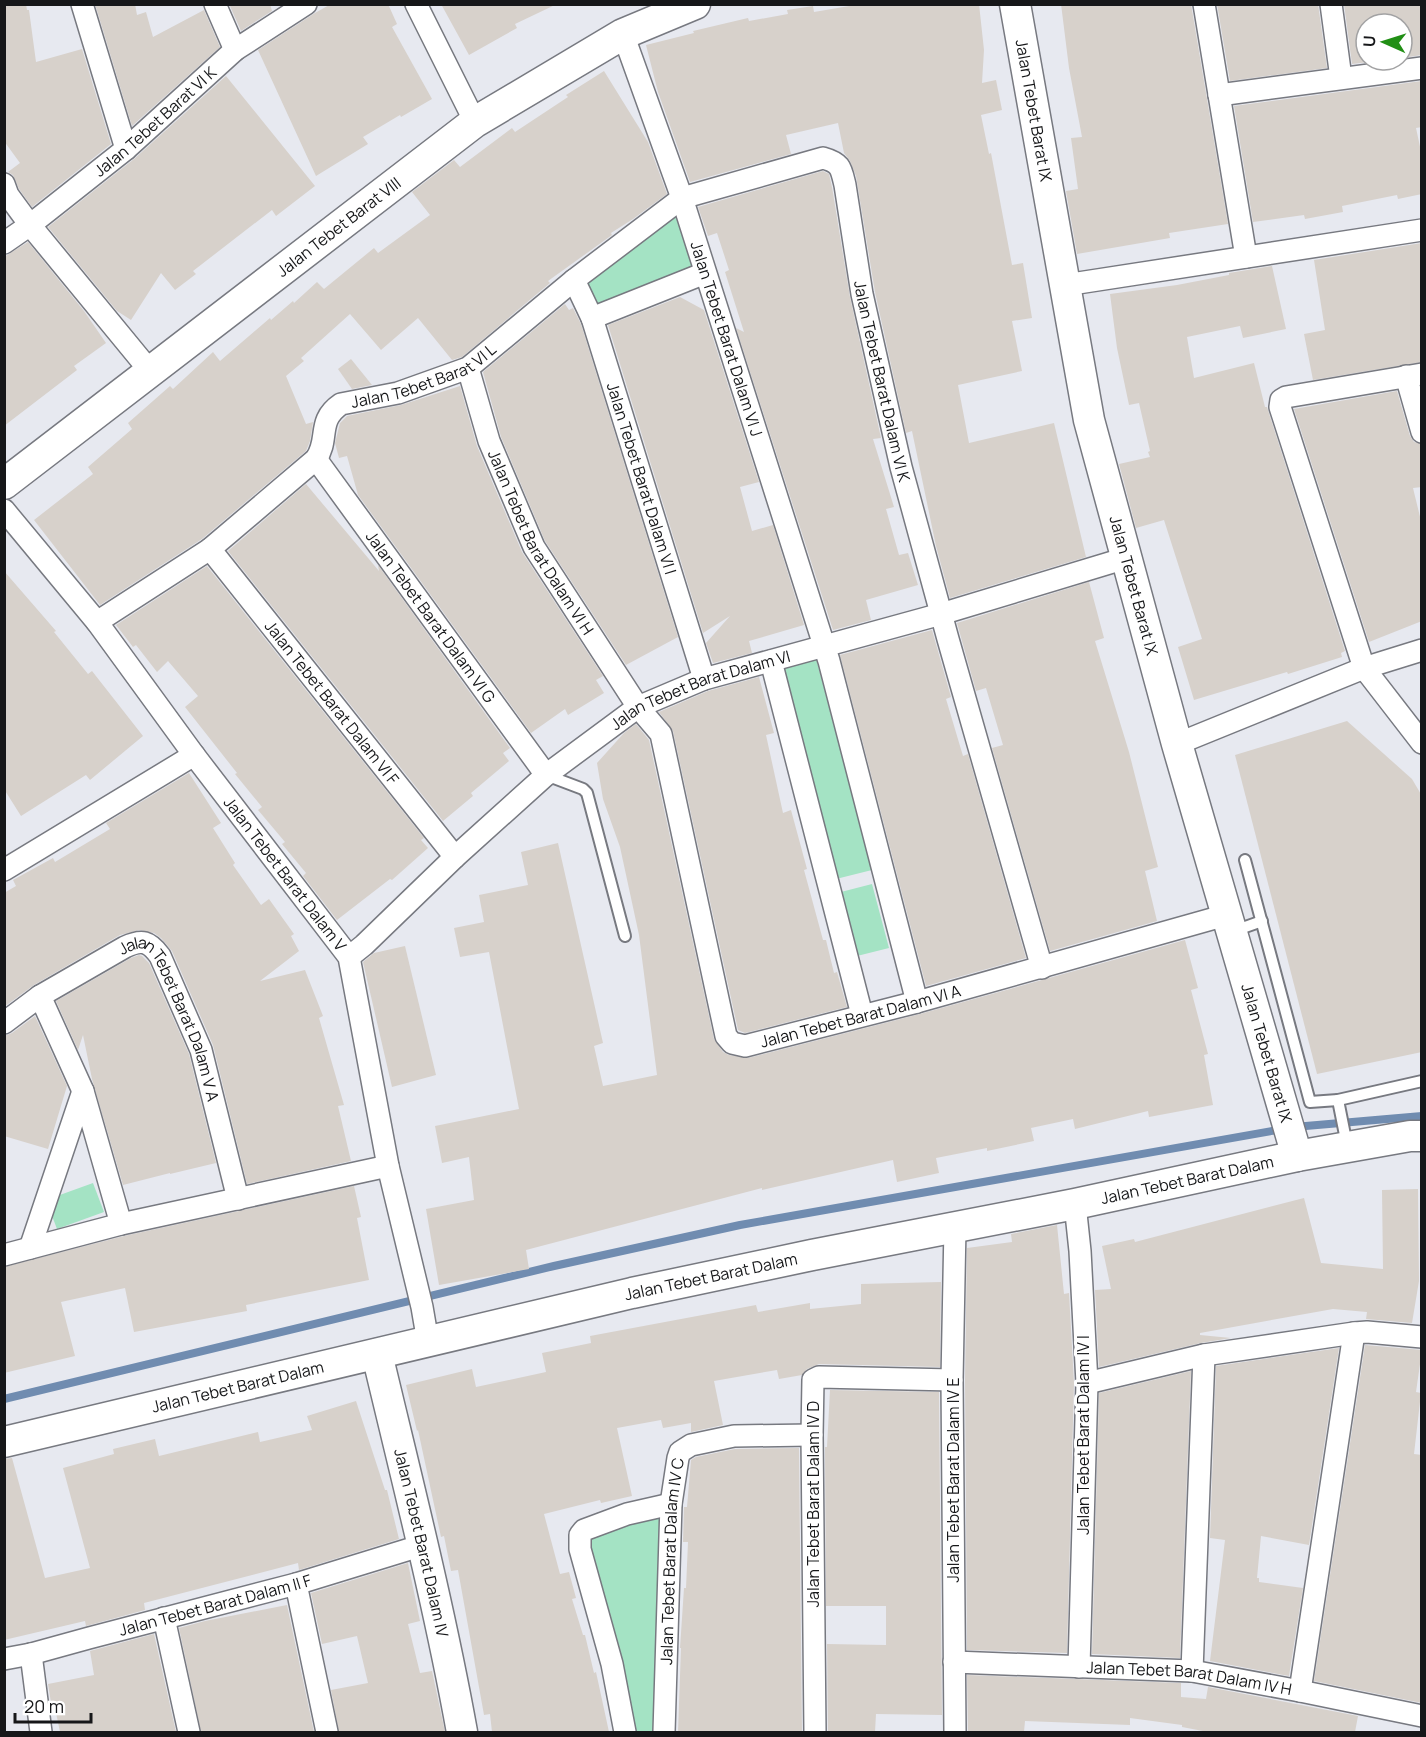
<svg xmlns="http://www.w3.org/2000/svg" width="1426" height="1737" font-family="Manrope,sans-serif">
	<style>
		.green { fill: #a4e3c4 }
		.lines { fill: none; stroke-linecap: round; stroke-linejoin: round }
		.stream { stroke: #708cb0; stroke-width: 8 }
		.building { fill: #d7d1cb }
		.lane-casing { stroke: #777980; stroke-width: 14 }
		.street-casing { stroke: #777980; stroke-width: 24 }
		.secondary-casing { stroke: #777980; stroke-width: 33 }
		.lane { stroke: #fff; stroke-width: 10 }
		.street { stroke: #fff; stroke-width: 21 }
		.secondary { stroke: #fff; stroke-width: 30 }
		.labels { text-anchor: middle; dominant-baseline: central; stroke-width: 6; stroke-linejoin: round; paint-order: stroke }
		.street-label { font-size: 16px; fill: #161719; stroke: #fff }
	</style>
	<rect width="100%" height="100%" fill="#e7e9f0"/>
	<g class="green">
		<polygon points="679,207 695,265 596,307 579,279"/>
		<polygon points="816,658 872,870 836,879 780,668"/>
		<polygon points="872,884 889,948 857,956 841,892"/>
		<polygon points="93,1183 104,1212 57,1229 46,1200"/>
		<polygon points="662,1517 654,1732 632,1732 585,1535 628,1519"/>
	</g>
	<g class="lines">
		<g class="stream">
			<polyline points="1294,1127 1422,1116"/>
			<polyline points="4,1399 554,1266 740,1225 1283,1129"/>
		</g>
	</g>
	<g class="building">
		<polygon points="4,4 26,4 27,10 29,10 36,62 82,49 111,144 32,207 19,189 13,175 8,172 20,163 4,141"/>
		<polygon points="95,4 135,4 137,15 146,12 153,37 204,10 220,47 132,126"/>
		<polygon points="233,4 270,4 272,11 241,31 230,6"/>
		<polygon points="331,4 388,4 397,24 392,27 432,99 401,117 400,115 363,137 368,144 316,176 258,50 315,13"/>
		<polygon points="441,4 557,4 515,24 517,28 469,55"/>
		<polygon points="861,4 979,4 984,50 982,83 996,80 1002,110 981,115 989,154 991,153 1012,265 1023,263 1032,318 1012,321 1022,371 958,385 969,443 1054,423 1086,557 950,598 936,546 912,431 906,433 875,292 856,176 850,161 844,153 838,123 786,135 791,154 690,182 658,92 646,45 694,33 693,31 748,18 749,21 788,14 787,10 813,6 814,12"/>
		<polygon points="1061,4 1191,4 1228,224 1169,233 1170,238 1077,254 1066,191 1078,189 1071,138 1082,137 1069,68"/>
		<polygon points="1217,4 1318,4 1327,68 1230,81"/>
		<polygon points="1344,4 1422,4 1422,55 1402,58 1402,24 1366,24 1366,60 1385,60 1352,64"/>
		<polygon points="604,71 648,142 667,194 633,219 611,233 612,235 548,281 550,283 462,357 452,360 418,318 381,350 350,314 301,358 304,361 286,376 306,424 313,422 310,441 306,451 202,539 100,605 34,520 93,474 88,467 132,429 128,423 170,386 173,389 213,352 220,361 270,318 271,320 293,301 294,303 317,282 324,289 374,248 378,253 430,215 412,192 454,160 460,167 512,128 515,132 568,97 566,95"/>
		<polygon points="226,76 315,186 276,216 272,210 193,271 196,274 175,290 161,273 131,320 117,311 48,227 134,159"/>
		<polygon points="1422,81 1422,127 1416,128 1422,156 1422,194 1398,199 1397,195 1342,206 1343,212 1305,219 1304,215 1253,222 1234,106"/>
		<polygon points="823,171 829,174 832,187 850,297 881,438 873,439 894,507 886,509 899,555 908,553 918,585 866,600 871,620 833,630 736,328 744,332 725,272 729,270 717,233 708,236 698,207"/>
		<polygon points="28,242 84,311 106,343 74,366 77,370 4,426 4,257"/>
		<polygon points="1422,243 1422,362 1313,380 1304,334 1325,330 1314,260"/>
		<polygon points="1272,266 1286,329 1243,338 1240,326 1187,337 1194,378 1254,363 1265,407 1267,407 1345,651 1341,653 1342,657 1288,674 1287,672 1194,700 1178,647 1202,639 1164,520 1136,528 1119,464 1150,457 1148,452 1150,451 1139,403 1129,405 1117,348 1110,294 1177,285 1229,275 1229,273"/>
		<polygon points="680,297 704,310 759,482 740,487 752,531 773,525 804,625 749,641 752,653 713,663 706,643 730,616 703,633 608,325"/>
		<polygon points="565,304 569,310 573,308 581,324 678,637 626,665 545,541 501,437 483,372"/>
		<polygon points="351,359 372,385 352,389 338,369"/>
		<polygon points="460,386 477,446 522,552 603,676 596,680 604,693 568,715 565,709 531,733 358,495 347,456 339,458 335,443 340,423 347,416 401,405"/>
		<polygon points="1397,391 1410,436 1414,442 1422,444 1422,487 1413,488 1422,525 1422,621 1369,642 1294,409"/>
		<polygon points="306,484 379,571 378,565 510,748 503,753 509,761 471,793 473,796 443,821 228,551"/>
		<polygon points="207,566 424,838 421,840 428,848 392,880 390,879 337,920 303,876 306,873 282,844 285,842 258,810 262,807 235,774 237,773 185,707 198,696 168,661 157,672 136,645 133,647 116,625"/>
		<polygon points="4,571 56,631 54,632 88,674 92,671 143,736 90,780 86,775 21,816 4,789"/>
		<polygon points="1089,582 1104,638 1095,641 1129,752 1158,867 1145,871 1157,921 1050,951 992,748 1003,745 986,688 976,691 957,623"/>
		<polygon points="932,630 951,697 946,699 963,756 968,754 1026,958 926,986 840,655"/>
		<polygon points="759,677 774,733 766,735 783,813 791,810 807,869 804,870 823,940 826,940 834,973 837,972 847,1007 745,1033 738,1030 673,731 659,712 708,691"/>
		<polygon points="1347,721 1412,779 1422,796 1422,1052 1317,1074 1235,755"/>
		<polygon points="636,724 649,740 714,1039 723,1052 729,1055 748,1058 920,1014 1185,940 1198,988 1191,990 1208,1054 1204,1055 1213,1105 1149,1117 1148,1111 1075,1129 1073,1119 1031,1128 1034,1141 987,1151 987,1148 936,1158 939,1173 897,1182 893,1160 762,1190 762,1188 526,1250 529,1269 439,1285 426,1209 474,1200 469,1157 442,1163 435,1126 519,1109 489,952 460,957 454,928 484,922 479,895 528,885 521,852 558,843 603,1043 594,1046 603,1086 657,1075 639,935 620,847 603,799 597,763 624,733"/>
		<polygon points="189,773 221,823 213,828 235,863 233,865 261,905 269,899 294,934 291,936 299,951 260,981 305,970 323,1016 319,1018 344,1105 338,1106 351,1161 247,1184 213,1045 172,951 161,938 154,933 139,930 120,935 34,985 4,1007 4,893 16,886 13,880 53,858 55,862 110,829 106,823"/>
		<polygon points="405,946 436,1075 392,1087 363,962 374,953"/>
		<polygon points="139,955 142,956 149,963 189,1054 216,1163 170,1174 170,1173 123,1185 92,1079 83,1035 78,1050 56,1001 131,958"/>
		<polygon points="35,1016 67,1086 48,1149 4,1136 4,1036 12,1033"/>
		<polygon points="354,1186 361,1217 357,1218 369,1280 246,1305 247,1311 134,1332 125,1288 61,1302 75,1356 4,1373 4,1267 124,1236"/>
		<polygon points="1418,1189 1419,1281 1412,1323 1366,1319 1367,1312 1333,1309 1200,1333 1200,1335 1231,1338 1201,1343 1099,1367 1095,1290 1111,1289 1102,1246 1134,1239 1135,1242 1304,1198 1321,1263 1383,1269 1382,1190"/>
		<polygon points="1057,1225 1064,1294 1069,1293 1074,1383 1067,1653 967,1650 965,1380 967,1248 1012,1242 1011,1234"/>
		<polygon points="941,1282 940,1367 819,1364 807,1369 802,1375 779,1379 777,1370 714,1381 723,1425 691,1432 691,1423 663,1428 661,1420 617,1428 632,1496 601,1503 600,1500 544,1514 560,1574 569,1572 576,1598 572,1599 583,1635 585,1635 594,1673 596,1672 609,1732 492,1732 490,1714 484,1715 458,1570 451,1571 444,1536 441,1537 418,1430 417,1431 406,1385 472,1369 476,1387 546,1372 542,1353 591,1343 590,1336 756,1305 758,1312 810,1303 810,1309 861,1304 861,1284"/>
		<polygon points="1365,1345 1422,1350 1416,1392 1421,1393 1414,1454 1422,1455 1422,1703 1314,1681"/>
		<polygon points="1339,1348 1309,1545 1261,1536 1257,1578 1259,1578 1259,1582 1303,1588 1289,1676 1210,1661 1225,1540 1210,1538 1216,1366"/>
		<polygon points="1191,1371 1180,1658 1092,1654 1099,1393"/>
		<polygon points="830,1390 939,1392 942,1715 876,1714 875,1732 828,1732 827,1644 886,1645 886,1606 826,1606 825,1447 827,1447"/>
		<polygon points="356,1401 385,1490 387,1490 399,1539 299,1570 298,1563 144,1603 145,1610 86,1626 85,1621 4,1640 4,1459 12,1458 45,1578 90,1568 63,1468 114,1454 113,1449 155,1439 159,1456 258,1432 260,1442 312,1430 307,1416"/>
		<polygon points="799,1448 802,1732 678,1732 681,1648 680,1648 684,1588 686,1588 688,1542 683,1542 684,1507 687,1507 691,1460 696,1457 735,1449"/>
		<polygon points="408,1563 420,1621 408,1624 420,1673 432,1671 445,1732 339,1732 331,1690 368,1683 357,1636 322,1644 311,1593"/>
		<polygon points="287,1605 314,1732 201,1732 179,1628 205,1621"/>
		<polygon points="154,1634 176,1732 60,1732 55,1708 52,1709 48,1684 94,1675 90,1651"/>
		<polygon points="967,1675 1181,1683 1181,1697 1206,1699 1208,1687 1358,1716 1355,1732 1208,1732 1182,1727 1182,1725 1130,1718 1130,1725 1025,1721 1024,1732 968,1732"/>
	</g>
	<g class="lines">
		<defs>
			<g id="lane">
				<polyline points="546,775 583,789 587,793 625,936"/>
				<polyline points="1245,860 1310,1102 1338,1100"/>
				<polyline points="1234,931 1262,921"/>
				<polyline points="1347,1145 1338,1100 1422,1081"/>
			</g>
			<g id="street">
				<polyline points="82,4 126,149"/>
				<polyline points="215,4 235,50"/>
				<polyline points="416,4 475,122"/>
				<polyline points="1204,4 1246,257"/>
				<polyline points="1331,4 1341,78"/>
				<path id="s1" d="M623,34L682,198L829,661L917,1002"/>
				<polyline points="1219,95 1422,68"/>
				<polyline points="4,184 8,195 30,225 150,371"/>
				<path id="s2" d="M4,243L30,225L126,149L235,50L306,4"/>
				<path id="s3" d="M574,280L592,318L704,679"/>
				<polyline points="1065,285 1422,230"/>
				<polyline points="592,318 705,273"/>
				<path id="s4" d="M468,368L489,441L534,547L638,707L661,734L726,1036L732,1043L745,1046L917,1002L1226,915"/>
				<polyline points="1422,374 1286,397 1281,400 1280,407 1364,668 1422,743"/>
				<polyline points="1406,376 1422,432"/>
				<path id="s5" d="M316,459L546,775"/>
				<path id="s6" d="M4,510L97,622L194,755L349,957L388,1166L422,1307L428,1342"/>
				<path id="s7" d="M210,549L455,857"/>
				<path id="s8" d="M97,622L210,549L316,459C330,439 316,421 341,404L398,393L468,368L574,280L682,198L823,158C841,163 841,168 845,185L862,294L901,467L948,639L1042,968"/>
				<polyline points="771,661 862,1015"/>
				<polyline points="1177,744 1364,668 1422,650"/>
				<polyline points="4,870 194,755"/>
				<path id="s9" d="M349,957L364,945L455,857L546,775L638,707L704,679L941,614L1126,558"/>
				<polyline points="40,996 83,1091 121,1224"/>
				<path id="s10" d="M4,1023L40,996L125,947C142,939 149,941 160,956L201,1050L238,1199"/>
				<polyline points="1075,1204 1080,1251 1087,1383 1079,1667"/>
				<polyline points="30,1248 83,1091"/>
				<polyline points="4,1255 121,1224 388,1166"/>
				<polyline points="1087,1383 1204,1355 1354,1333 1367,1332 1422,1337"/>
				<polyline points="296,1584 327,1732"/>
				<polyline points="164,1618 189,1732"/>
				<polyline points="31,1654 41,1732"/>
				<path id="s11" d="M4,1659L31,1654L89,1638L296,1584L423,1545"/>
				<path id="s12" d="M954,1662L1192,1671L1300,1691L1422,1716"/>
				<polyline points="1192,1671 1204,1355"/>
				<polyline points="1300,1691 1354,1333"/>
				<polyline points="625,1732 612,1664 580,1549 580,1535 584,1530 627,1514 671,1504"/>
				<path id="s13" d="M664,1732L671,1504L678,1458L680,1452L691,1445L734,1436L812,1435"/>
				<polyline points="815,1732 812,1435 813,1380 819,1377 952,1380"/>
				<polyline points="955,1732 952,1380 955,1227"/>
			</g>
			<g id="secondary">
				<path id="s14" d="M1015,4L1089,420L1177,744L1297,1156"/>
				<path id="s15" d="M4,484L475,122L623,34L695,4"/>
				<path id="s16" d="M377,1354C407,1480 439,1605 462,1732"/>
				<path id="s17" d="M4,1442L632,1293L812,1255L1075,1204L1297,1156L1410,1136H1422"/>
			</g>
		</defs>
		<use href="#lane" class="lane-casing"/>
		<use href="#street" class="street-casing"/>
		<use href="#secondary" class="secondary-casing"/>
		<use href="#lane" class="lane"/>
		<use href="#street" class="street"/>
		<use href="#secondary" class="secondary"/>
	</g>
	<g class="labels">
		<g class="street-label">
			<text stroke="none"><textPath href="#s14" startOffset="108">Jalan Tebet Barat IX</textPath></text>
			<text stroke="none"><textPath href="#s2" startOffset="194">Jalan Tebet Barat VI K</textPath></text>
			<text stroke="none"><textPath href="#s15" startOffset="422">Jalan Tebet Barat VIII</textPath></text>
			<text stroke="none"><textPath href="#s1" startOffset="322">Jalan Tebet Barat Dalam VI J</textPath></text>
			<text stroke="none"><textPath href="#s8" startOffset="424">Jalan Tebet Barat VI L</textPath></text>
			<text stroke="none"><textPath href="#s8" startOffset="1126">Jalan Tebet Barat Dalam VI K</textPath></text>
			<text stroke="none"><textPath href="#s3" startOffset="210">Jalan Tebet Barat Dalam VI I</textPath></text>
			<text stroke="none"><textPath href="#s4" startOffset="190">Jalan Tebet Barat Dalam VI H</textPath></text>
			<text stroke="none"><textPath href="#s14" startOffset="594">Jalan Tebet Barat IX</textPath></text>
			<text stroke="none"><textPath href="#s5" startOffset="195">Jalan Tebet Barat Dalam VI G</textPath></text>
			<text stroke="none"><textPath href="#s9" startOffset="447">Jalan Tebet Barat Dalam VI</textPath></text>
			<text stroke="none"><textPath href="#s7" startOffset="196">Jalan Tebet Barat Dalam VI F</textPath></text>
			<text stroke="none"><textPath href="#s6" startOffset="460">Jalan Tebet Barat Dalam V</textPath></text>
			<text stroke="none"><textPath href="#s4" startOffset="868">Jalan Tebet Barat Dalam VI A</textPath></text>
			<text stroke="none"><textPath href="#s10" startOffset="238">Jalan Tebet Barat Dalam V A</textPath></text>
			<text stroke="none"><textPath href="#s14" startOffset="1080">Jalan Tebet Barat IX</textPath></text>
			<text stroke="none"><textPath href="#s17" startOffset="1212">Jalan Tebet Barat Dalam</textPath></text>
			<text stroke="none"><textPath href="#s17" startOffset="726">Jalan Tebet Barat Dalam</textPath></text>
			<text stroke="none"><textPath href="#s17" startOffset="240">Jalan Tebet Barat Dalam</textPath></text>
			<text transform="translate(1083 1435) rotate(-90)">Jalan Tebet Barat Dalam IV I</text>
			<text transform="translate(953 1480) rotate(-90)">Jalan Tebet Barat Dalam IV E</text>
			<text transform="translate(813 1504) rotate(-90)">Jalan Tebet Barat Dalam IV D</text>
			<text stroke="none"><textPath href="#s16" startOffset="194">Jalan Tebet Barat Dalam IV</textPath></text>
			<text stroke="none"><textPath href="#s13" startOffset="171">Jalan Tebet Barat Dalam IV C</textPath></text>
			<text stroke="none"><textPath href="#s11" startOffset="218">Jalan Tebet Barat Dalam II F</textPath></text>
			<text stroke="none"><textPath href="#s12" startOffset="236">Jalan Tebet Barat Dalam IV H</textPath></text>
		</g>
	</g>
	<rect width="1426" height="1737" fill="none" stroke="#161719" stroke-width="12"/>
	<g transform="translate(1384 42) rotate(273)"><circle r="28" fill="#ffffff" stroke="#a2a2a3" stroke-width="1.5"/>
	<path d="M0-4.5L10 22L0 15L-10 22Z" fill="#218f15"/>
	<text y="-9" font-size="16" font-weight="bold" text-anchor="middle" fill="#161719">U</text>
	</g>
	<path d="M15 1713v9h76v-9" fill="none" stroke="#161719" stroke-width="3"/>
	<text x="24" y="1713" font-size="18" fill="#161719" stroke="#ffffff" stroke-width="4.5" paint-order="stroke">20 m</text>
</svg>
